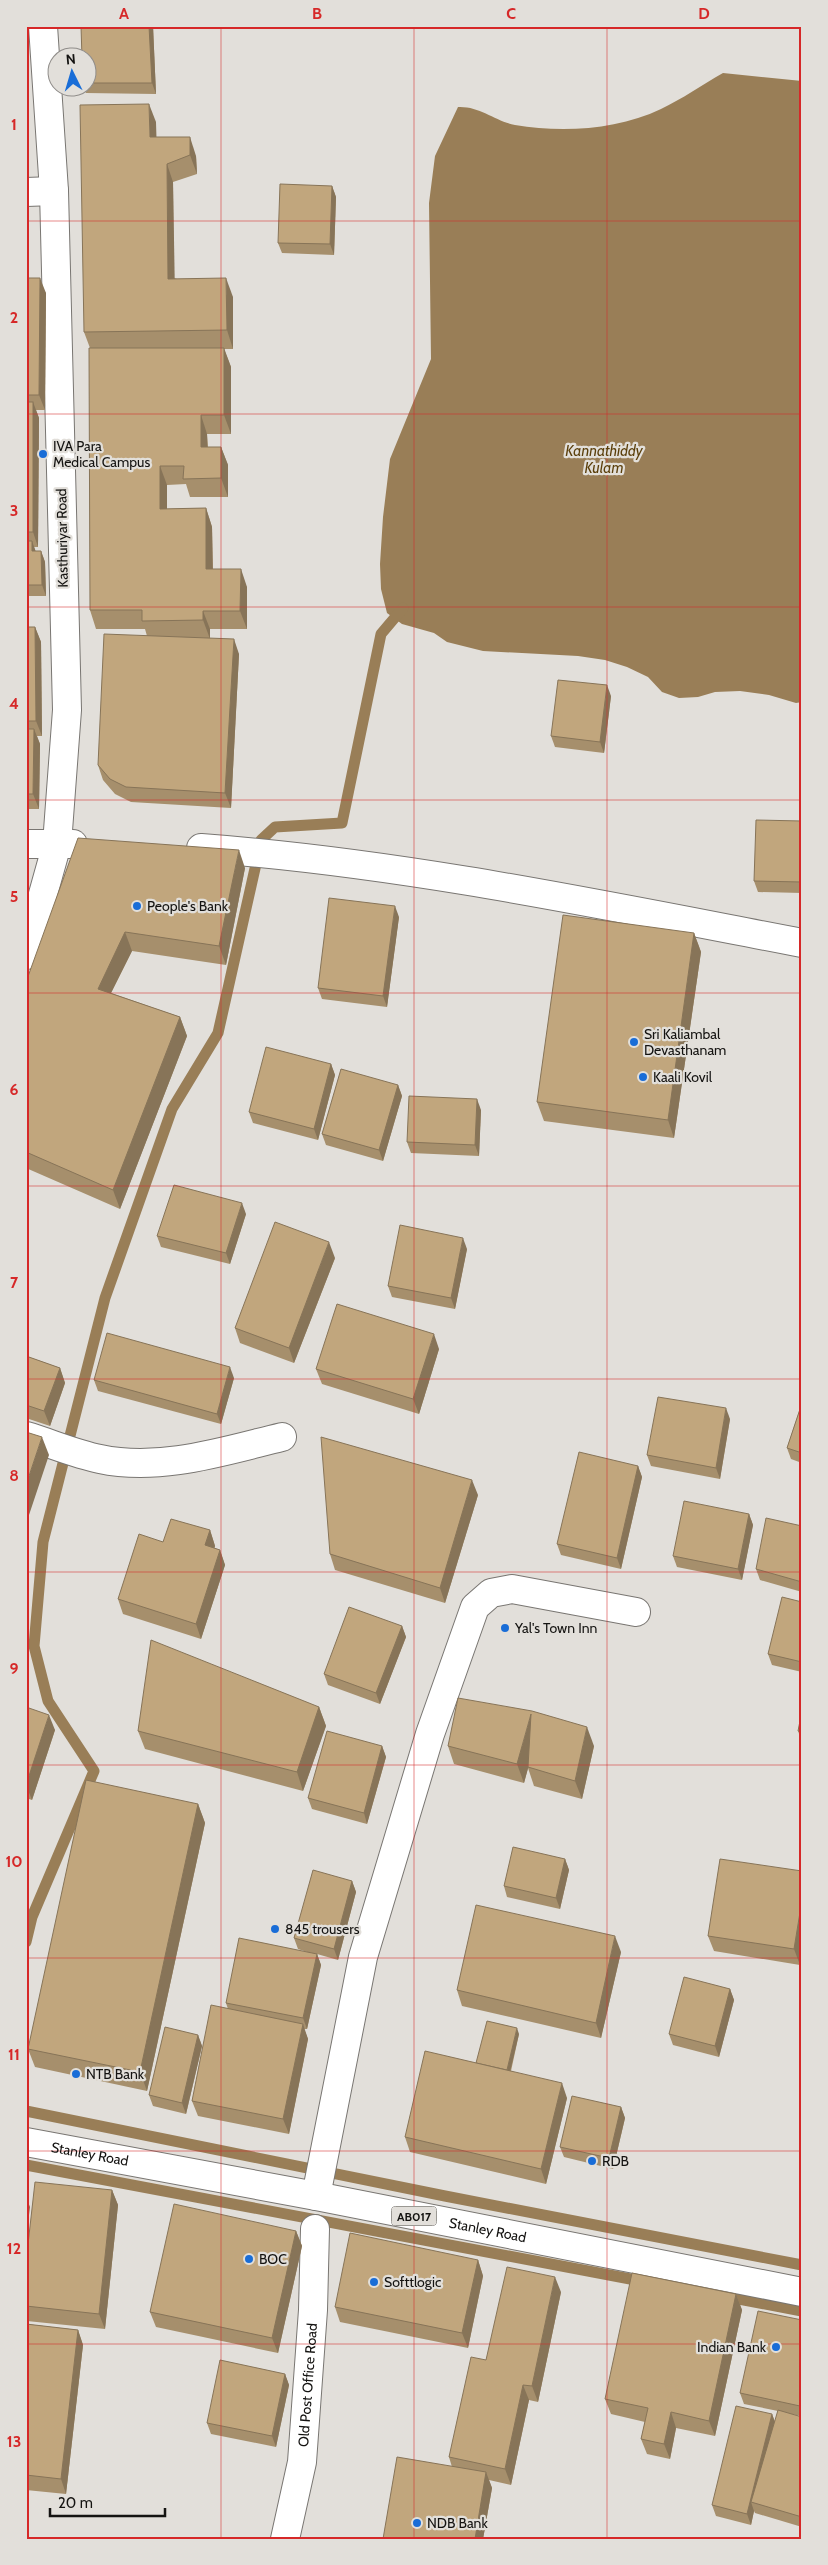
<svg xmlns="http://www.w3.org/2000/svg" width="828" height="2565" font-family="Cabin,sans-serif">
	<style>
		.water { fill: #997e57 }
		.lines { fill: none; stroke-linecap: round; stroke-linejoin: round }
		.stream { stroke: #997e57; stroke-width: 11 }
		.minor-casing { stroke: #797672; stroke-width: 30 }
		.major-casing { stroke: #797672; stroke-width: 30 }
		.minor { stroke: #fff; stroke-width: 28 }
		.major { stroke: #fff; stroke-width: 28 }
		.wall { fill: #a68f6c }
		.shaded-wall { fill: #877458 }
		.building { fill: #c1a67d; stroke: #877458 }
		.grid { fill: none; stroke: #d62828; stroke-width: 1; stroke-opacity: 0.55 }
		.poi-dot { fill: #196dd7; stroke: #e2dfda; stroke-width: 2 }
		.labels { text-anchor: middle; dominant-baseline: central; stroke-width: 4.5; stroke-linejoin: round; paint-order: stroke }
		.shield { fill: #e2dfda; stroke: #52504d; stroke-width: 1 }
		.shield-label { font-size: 12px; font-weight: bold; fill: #141311 }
		.poi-label { font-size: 14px; fill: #141311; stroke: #e2dfda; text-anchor: start }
		.street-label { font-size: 14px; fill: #141311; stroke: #e2dfda }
		.water-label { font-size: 15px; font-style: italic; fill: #5b3f0b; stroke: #e2dfda }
		.neatline { fill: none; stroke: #d62828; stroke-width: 2 }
		.grid-label { font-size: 16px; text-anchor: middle; font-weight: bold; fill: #d62828 }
	</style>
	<rect width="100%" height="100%" fill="#e2dfda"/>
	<path class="water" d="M723,73L802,81V702L796,703L769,695L740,691L715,692L698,697L679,698L662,692L648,677L627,667L605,660L578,656L483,651L447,642L434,633L402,624L387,613L381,589L380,564L383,517L390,459L431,359L429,203L435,156L458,107C480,106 495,121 515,125C562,133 617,130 661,109C682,99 702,85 723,73Z"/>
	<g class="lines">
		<g class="stream">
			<polyline points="261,840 275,827 342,823 381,634 403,608"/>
			<polyline points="26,1942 32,1917 94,1771 48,1701 34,1646 43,1542 105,1298 172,1109 218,1033 256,864"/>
			<polyline points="26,2111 445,2196 802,2265"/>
			<polyline points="26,2165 646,2282"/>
			<polyline points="723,2296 802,2311"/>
		</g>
		<defs>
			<g id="minor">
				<polyline points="26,192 54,191"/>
				<polyline points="26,844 73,844"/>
				<path d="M201,848C404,863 603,905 802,943"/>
				<polyline points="26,955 57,844 67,710 54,191 43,26"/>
				<path d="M26,1436C50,1443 75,1454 100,1459C160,1472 224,1451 282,1437"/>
				<polyline points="316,2196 363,1957 430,1734 475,1607 491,1593 512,1589 636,1612"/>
				<path id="s1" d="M285,2539L302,2462L313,2310L315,2229"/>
			</g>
			<g id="major">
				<path id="s2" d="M26,2142L316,2196L802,2292"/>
			</g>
		</defs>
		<use href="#minor" class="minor-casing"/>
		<use href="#major" class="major-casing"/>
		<use href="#minor" class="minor"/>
		<use href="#major" class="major"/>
	</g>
	<g class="wall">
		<polygon points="81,26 153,26 156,94 86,93 83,88 88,88 88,58"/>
		<polygon points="156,122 156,137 196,156 197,174 173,182 174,278 233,297 233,349 224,349 231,367 231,434 207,434 208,447 221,447 228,465 228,497 190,497 186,484 167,485 167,509 206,508 212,527 213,569 247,587 247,629 210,629 210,638 239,654 231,808 131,802 115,794 103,780 98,765 147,636 145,629 96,629 90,610 90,348 84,332"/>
		<polygon points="332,186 336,197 334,255 282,253 278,243"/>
		<polygon points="26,255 27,278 46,293 45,410 36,410 39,418 38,547 34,547 35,551 41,551 45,562 46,596 26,596"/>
		<polygon points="26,599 27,627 35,627 41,642 42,736 37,736 40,744 39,809 26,809"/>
		<polygon points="611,696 604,753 555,747 551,736"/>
		<polygon points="802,821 802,893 758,892 754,881"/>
		<polygon points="245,868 226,965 132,951 111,993 180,1017 187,1036 120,1209 26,1168 26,982"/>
		<polygon points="399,917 387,1007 322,999 318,988"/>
		<polygon points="694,933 701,952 674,1138 544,1121 537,1102"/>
		<polygon points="331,1064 335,1075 318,1140 253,1123 249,1112"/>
		<polygon points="398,1085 402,1096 383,1161 326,1145 322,1134"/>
		<polygon points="481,1110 479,1156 411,1153 407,1142"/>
		<polygon points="246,1214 230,1264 161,1247 157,1236"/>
		<polygon points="467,1249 455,1309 392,1297 388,1286"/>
		<polygon points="335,1258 294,1363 240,1343 235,1328"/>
		<polygon points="439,1349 419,1414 322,1384 316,1369"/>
		<polygon points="26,1356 60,1368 65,1383 50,1426 26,1418"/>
		<polygon points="234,1378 221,1424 98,1391 94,1380"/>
		<polygon points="802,1403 802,1463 791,1459 787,1448"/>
		<polygon points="730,1419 720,1479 651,1466 647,1455"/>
		<polygon points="638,1466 642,1477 621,1569 561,1555 557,1544"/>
		<polygon points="478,1495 445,1603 335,1570 330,1554"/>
		<polygon points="749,1514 753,1525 742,1580 677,1567 673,1556"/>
		<polygon points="802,1526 802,1592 760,1580 756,1569"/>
		<polygon points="210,1530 215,1546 214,1548 220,1550 225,1565 201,1639 123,1614 118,1599 163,1542"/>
		<polygon points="802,1602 802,1672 772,1665 768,1654"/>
		<polygon points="402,1626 406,1637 380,1704 328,1685 324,1674"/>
		<polygon points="26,1707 55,1730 32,1800 26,1798"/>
		<polygon points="319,1707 326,1726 303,1791 145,1749 138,1731"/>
		<polygon points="802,1711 802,1742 798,1731"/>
		<polygon points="382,1746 386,1757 367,1824 312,1809 308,1798"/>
		<polygon points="448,1746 594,1746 582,1799 534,1786 528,1768 524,1783 454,1764"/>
		<polygon points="198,1804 205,1823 147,2091 35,2067 28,2049"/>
		<polygon points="565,1859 569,1870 560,1909 507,1897 504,1886"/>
		<polygon points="802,1871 802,1951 800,1965 714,1951 708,1936"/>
		<polygon points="352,1881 356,1892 338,1960 317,1954 321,1965 307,2029 304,2029 308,2039 289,2134 198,2116 192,2101 228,2009 226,2003 307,1952 298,1949 294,1938"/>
		<polygon points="621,1952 601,2038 462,2006 457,1990"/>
		<polygon points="730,1989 734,2000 719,2057 673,2045 669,2034"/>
		<polygon points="519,2034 511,2071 567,2098 546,2184 410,2152 405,2137 476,2063"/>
		<polygon points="198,2035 202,2046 186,2114 153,2106 149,2095"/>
		<polygon points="621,2107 625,2118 613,2169 564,2157 560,2147"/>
		<polygon points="112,2190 118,2205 105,2329 27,2321 26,2319 26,2262"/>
		<polygon points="296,2231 302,2246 278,2353 156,2327 150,2312"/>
		<polygon points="478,2260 483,2276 468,2348 340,2322 335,2307"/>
		<polygon points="561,2292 538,2402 529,2400 511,2485 489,2480 492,2488 483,2539 383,2539 452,2467 449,2457 486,2360"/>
		<polygon points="736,2294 742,2310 715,2436 676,2428 670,2459 647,2454 641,2439 645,2422 611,2414 605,2399"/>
		<polygon points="802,2320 802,2416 790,2414 802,2417 802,2527 755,2513 754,2511 751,2525 716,2516 712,2505 772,2414 775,2422 778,2411 744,2404 740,2393"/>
		<polygon points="26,2324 78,2330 83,2345 66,2494 26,2490"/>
		<polygon points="285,2374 289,2385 276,2447 211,2434 207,2423"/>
	</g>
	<g class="shaded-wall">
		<polygon points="149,26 153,26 156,94 152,83"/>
		<polygon points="149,104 156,122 157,156 150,137"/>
		<polygon points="190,137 196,156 197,174 190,155"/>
		<polygon points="167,164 173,182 175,297 168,279"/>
		<polygon points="332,186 336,197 334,255 330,244"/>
		<polygon points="26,255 27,284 26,281"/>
		<polygon points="40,278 46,293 45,410 39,395"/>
		<polygon points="226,278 233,297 233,349 227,330"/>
		<polygon points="224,348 231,367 231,434 224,415"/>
		<polygon points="33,402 39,418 38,547 33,532"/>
		<polygon points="201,415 207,434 208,466 201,447"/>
		<polygon points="221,447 228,465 228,497 221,478"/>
		<polygon points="160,466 167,485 167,527 160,509"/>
		<polygon points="206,508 212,527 213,587 206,569"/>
		<polygon points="32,541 36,552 32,551"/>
		<polygon points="41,551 45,562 46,596 42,585"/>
		<polygon points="241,569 247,587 247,629 240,611"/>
		<polygon points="203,611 210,629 210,639 203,620"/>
		<polygon points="35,627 41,642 42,736 36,721"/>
		<polygon points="234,639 239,654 231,808 225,793"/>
		<polygon points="607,685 611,696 604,753 600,742"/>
		<polygon points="34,729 40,744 39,809 33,794"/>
		<polygon points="239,850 245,868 226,965 219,946"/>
		<polygon points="395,906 399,917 387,1007 383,996"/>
		<polygon points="125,932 132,951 104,1007 98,989"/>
		<polygon points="694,933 701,952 674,1138 668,1120"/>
		<polygon points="180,1017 187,1036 120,1209 113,1190"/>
		<polygon points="331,1064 335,1075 318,1140 314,1129"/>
		<polygon points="398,1085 402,1096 383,1161 379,1150"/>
		<polygon points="477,1099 481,1110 479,1156 475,1145"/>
		<polygon points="242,1203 246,1214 230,1264 226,1253"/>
		<polygon points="463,1238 467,1249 455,1309 451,1298"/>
		<polygon points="329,1242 335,1258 294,1363 289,1348"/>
		<polygon points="434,1334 439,1349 419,1414 413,1399"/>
		<polygon points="230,1367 234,1378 221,1424 217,1414"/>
		<polygon points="60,1368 65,1383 50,1426 44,1411"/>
		<polygon points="726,1408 730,1419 720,1479 716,1468"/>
		<polygon points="42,1437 49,1455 26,1524 26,1485"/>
		<polygon points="638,1466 642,1477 621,1569 617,1558"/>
		<polygon points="472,1480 478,1495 445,1603 440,1588"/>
		<polygon points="749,1514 753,1525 742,1580 738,1569"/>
		<polygon points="210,1530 215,1546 211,1561 205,1545"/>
		<polygon points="220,1550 225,1565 201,1639 196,1624"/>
		<polygon points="402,1626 406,1637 380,1704 376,1693"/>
		<polygon points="319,1707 326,1726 303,1791 297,1772"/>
		<polygon points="531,1714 538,1732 524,1783 517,1764"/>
		<polygon points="49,1715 55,1730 32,1800 26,1785"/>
		<polygon points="587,1727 594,1746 582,1799 575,1781"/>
		<polygon points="382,1746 386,1757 367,1824 364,1813"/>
		<polygon points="198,1804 205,1823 147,2091 140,2072"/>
		<polygon points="565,1859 569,1870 560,1909 556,1898"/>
		<polygon points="352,1881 356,1892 338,1960 334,1949"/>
		<polygon points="802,1900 802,1951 800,1965 794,1949"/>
		<polygon points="615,1936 621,1952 601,2038 596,2023"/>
		<polygon points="317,1954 321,1965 307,2029 303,2018"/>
		<polygon points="730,1989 734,2000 719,2057 715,2046"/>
		<polygon points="303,2024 308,2039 289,2134 283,2119"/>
		<polygon points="517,2028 519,2034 508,2080 506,2075"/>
		<polygon points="198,2035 202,2046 186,2114 182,2103"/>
		<polygon points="562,2083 567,2098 546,2184 541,2169"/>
		<polygon points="621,2107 625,2118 613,2169 609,2158"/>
		<polygon points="112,2190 118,2205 105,2329 99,2314"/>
		<polygon points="26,2197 30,2207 26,2239"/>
		<polygon points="296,2231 302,2246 278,2353 272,2338"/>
		<polygon points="478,2260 483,2276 468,2348 462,2333"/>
		<polygon points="555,2277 561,2292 538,2402 532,2386"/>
		<polygon points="736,2294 742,2310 715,2436 709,2421"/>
		<polygon points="78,2330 83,2345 66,2494 61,2479"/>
		<polygon points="285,2374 289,2385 276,2447 272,2436"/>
		<polygon points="523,2385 529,2400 511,2485 505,2469"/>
		<polygon points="671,2412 676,2428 670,2459 664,2444"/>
		<polygon points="772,2414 776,2425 751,2502 754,2511 751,2525 747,2514"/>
		<polygon points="486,2472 492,2488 483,2539 475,2539"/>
	</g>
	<g class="building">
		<polygon points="81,26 149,26 152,83 88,83 88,58 82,58"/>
		<polygon points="149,104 150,137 190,137 190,155 167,164 168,279 226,278 227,330 84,332 80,105"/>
		<polygon points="280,184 332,186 330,244 278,243"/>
		<polygon points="26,278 40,278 39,395 26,395"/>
		<polygon points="89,348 224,348 224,415 201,415 201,447 221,447 221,478 183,479 184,466 160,466 160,509 206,508 206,569 241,569 240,611 203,611 203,620 142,621 142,610 90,610"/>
		<rect x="26" y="402" width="7" height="130"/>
		<polygon points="26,541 32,541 32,551 41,551 42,585 26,585"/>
		<polygon points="26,627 35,627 36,721 26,721"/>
		<polygon points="104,634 234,639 225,793 126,787 110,779 98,765"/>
		<polygon points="558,680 607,685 600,742 551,736"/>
		<polygon points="26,729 34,729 33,794 26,794"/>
		<polygon points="756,820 802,821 802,882 754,881"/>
		<polygon points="78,838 239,850 219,946 125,932 98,989 180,1017 113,1190 26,1152 26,982"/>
		<polygon points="329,898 395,906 383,996 318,988"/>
		<polygon points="563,915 694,933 668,1120 537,1102"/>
		<polygon points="266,1047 331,1064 314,1129 249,1112"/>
		<polygon points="341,1069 398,1085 379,1150 322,1134"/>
		<polygon points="409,1096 477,1099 475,1145 407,1142"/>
		<polygon points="174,1185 242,1203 226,1253 157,1236"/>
		<polygon points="275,1222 329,1242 289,1348 235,1328"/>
		<polygon points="400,1225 463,1238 451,1298 388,1286"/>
		<polygon points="337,1304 434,1334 413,1399 316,1369"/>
		<polygon points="107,1333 230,1367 217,1414 94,1380"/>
		<polygon points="26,1356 60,1368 44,1411 26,1405"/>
		<polygon points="658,1397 726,1408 716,1468 647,1455"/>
		<polygon points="802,1403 802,1453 787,1448"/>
		<polygon points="26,1432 42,1437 26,1485"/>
		<polygon points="321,1437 472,1480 440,1588 330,1554"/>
		<polygon points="579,1452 638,1466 617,1558 557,1544"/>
		<polygon points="684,1501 749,1514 738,1569 673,1556"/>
		<polygon points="766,1518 802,1526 802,1582 756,1569"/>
		<polygon points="171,1519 210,1530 205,1545 220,1550 196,1624 118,1599 139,1534 163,1542"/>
		<polygon points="782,1597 802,1602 802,1662 768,1654"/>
		<polygon points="349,1607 402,1626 376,1693 324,1674"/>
		<polygon points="151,1640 319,1707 297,1772 138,1731"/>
		<polygon points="458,1698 532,1711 587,1727 575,1781 528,1767 531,1714 517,1764 448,1746"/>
		<polygon points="26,1707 49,1715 26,1785"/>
		<polygon points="802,1711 802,1732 798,1731"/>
		<polygon points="327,1731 382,1746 364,1813 308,1798"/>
		<polygon points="86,1780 198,1804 140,2072 28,2049"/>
		<polygon points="513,1847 565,1859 556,1898 504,1886"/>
		<polygon points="720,1859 802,1871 802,1900 794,1949 708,1936"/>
		<polygon points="313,1870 352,1881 334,1949 294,1938"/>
		<polygon points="476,1905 615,1936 596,2023 457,1990"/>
		<polygon points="239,1938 317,1954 303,2018 226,2003"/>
		<polygon points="684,1977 730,1989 715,2046 669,2034"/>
		<polygon points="211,2005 303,2024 283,2119 192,2101"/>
		<polygon points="487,2021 517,2028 507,2070 476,2063"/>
		<polygon points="165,2027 198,2035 182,2103 149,2095"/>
		<polygon points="425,2051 562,2083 541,2169 405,2137"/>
		<polygon points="572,2096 621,2107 609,2158 560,2147"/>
		<polygon points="35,2182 112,2190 99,2314 26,2306 26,2262"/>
		<polygon points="174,2204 296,2231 272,2338 150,2312"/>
		<polygon points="350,2233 478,2260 462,2333 335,2307"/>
		<polygon points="507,2267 555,2277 532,2386 523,2385 505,2469 449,2457 471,2357 486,2360"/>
		<polygon points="632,2273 736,2294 709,2421 671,2412 664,2444 641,2439 648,2408 605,2399"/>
		<polygon points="758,2311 802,2320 802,2400 800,2406 740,2393"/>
		<polygon points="26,2324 78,2330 61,2479 26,2475"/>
		<polygon points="220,2360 285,2374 272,2436 207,2423"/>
		<polygon points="736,2406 772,2414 747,2514 712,2505"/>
		<polygon points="778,2410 802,2417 802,2517 751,2502"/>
		<polygon points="397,2457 486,2472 475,2539 383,2539"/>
	</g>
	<path class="grid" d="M221,26V2539M414,26V2539M607,26V2539M26,221H802M26,414H802M26,607H802M26,800H802M26,993H802M26,1186H802M26,1379H802M26,1572H802M26,1765H802M26,1958H802M26,2151H802M26,2344H802"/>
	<g class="poi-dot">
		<circle cx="43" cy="454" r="5"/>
		<circle cx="137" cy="906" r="5"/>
		<circle cx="634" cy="1042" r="5"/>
		<circle cx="643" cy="1077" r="5"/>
		<circle cx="505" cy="1628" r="5"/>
		<circle cx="275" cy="1929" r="5"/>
		<circle cx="76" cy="2074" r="5"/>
		<circle cx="592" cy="2161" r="5"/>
		<circle cx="249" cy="2259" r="5"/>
		<circle cx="374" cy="2282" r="5"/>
		<circle cx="776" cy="2347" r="5"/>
		<circle cx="417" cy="2523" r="5"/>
	</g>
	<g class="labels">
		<rect class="shield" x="391.5" y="2206.5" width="45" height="19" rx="4"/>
		<g class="shield-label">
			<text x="414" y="2216">AB017</text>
		</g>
		<g class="poi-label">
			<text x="53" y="446">IVA Para<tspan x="53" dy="16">Medical Campus</tspan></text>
			<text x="147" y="906">People's Bank</text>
			<text x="644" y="1034">Sri Kaliambal<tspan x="644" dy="16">Devasthanam</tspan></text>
			<text x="653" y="1077">Kaali Kovil</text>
			<text x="515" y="1628">Yal's Town Inn</text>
			<text x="285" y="1929">845 trousers</text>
			<text x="86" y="2074">NTB Bank</text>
			<text x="602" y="2161">RDB</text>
			<text x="259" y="2259">BOC</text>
			<text x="384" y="2282">Softtlogic</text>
			<text x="766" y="2347" text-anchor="end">Indian Bank</text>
			<text x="427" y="2523">NDB Bank</text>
		</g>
		<g class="street-label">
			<text transform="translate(62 538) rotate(-91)">Kasthuriyar Road</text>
			<text stroke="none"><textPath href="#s2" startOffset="65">Stanley Road</textPath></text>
			<text stroke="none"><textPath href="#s2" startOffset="470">Stanley Road</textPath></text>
			<text stroke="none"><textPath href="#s1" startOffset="156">Old Post Office Road</textPath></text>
		</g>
		<g class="water-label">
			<text x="604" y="451">Kannathiddy<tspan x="604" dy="17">Kulam</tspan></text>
		</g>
	</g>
	<rect width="828" height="2565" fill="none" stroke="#e2dfda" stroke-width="55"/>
	<g transform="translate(72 72) rotate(355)"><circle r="24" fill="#e2dfda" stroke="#908d8a"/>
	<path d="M0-4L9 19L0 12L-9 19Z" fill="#196dd7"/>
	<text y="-8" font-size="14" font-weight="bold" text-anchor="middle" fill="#141311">N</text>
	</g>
	<path d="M50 2508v8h115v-8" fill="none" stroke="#141311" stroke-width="2.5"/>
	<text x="58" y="2508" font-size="15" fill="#141311" stroke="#e2dfda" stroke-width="4" paint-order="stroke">20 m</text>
	<rect x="28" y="28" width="772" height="2510" class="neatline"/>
	<g class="grid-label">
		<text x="124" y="19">A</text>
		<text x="317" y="19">B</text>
		<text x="511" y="19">C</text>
		<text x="704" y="19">D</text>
		<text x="14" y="130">1</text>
		<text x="14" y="323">2</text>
		<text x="14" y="516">3</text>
		<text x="14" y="709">4</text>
		<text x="14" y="902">5</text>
		<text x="14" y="1095">6</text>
		<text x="14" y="1288">7</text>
		<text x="14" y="1481">8</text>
		<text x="14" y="1674">9</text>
		<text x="14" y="1867">10</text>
		<text x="14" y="2060">11</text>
		<text x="14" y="2254">12</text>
		<text x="14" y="2447">13</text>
	</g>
</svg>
